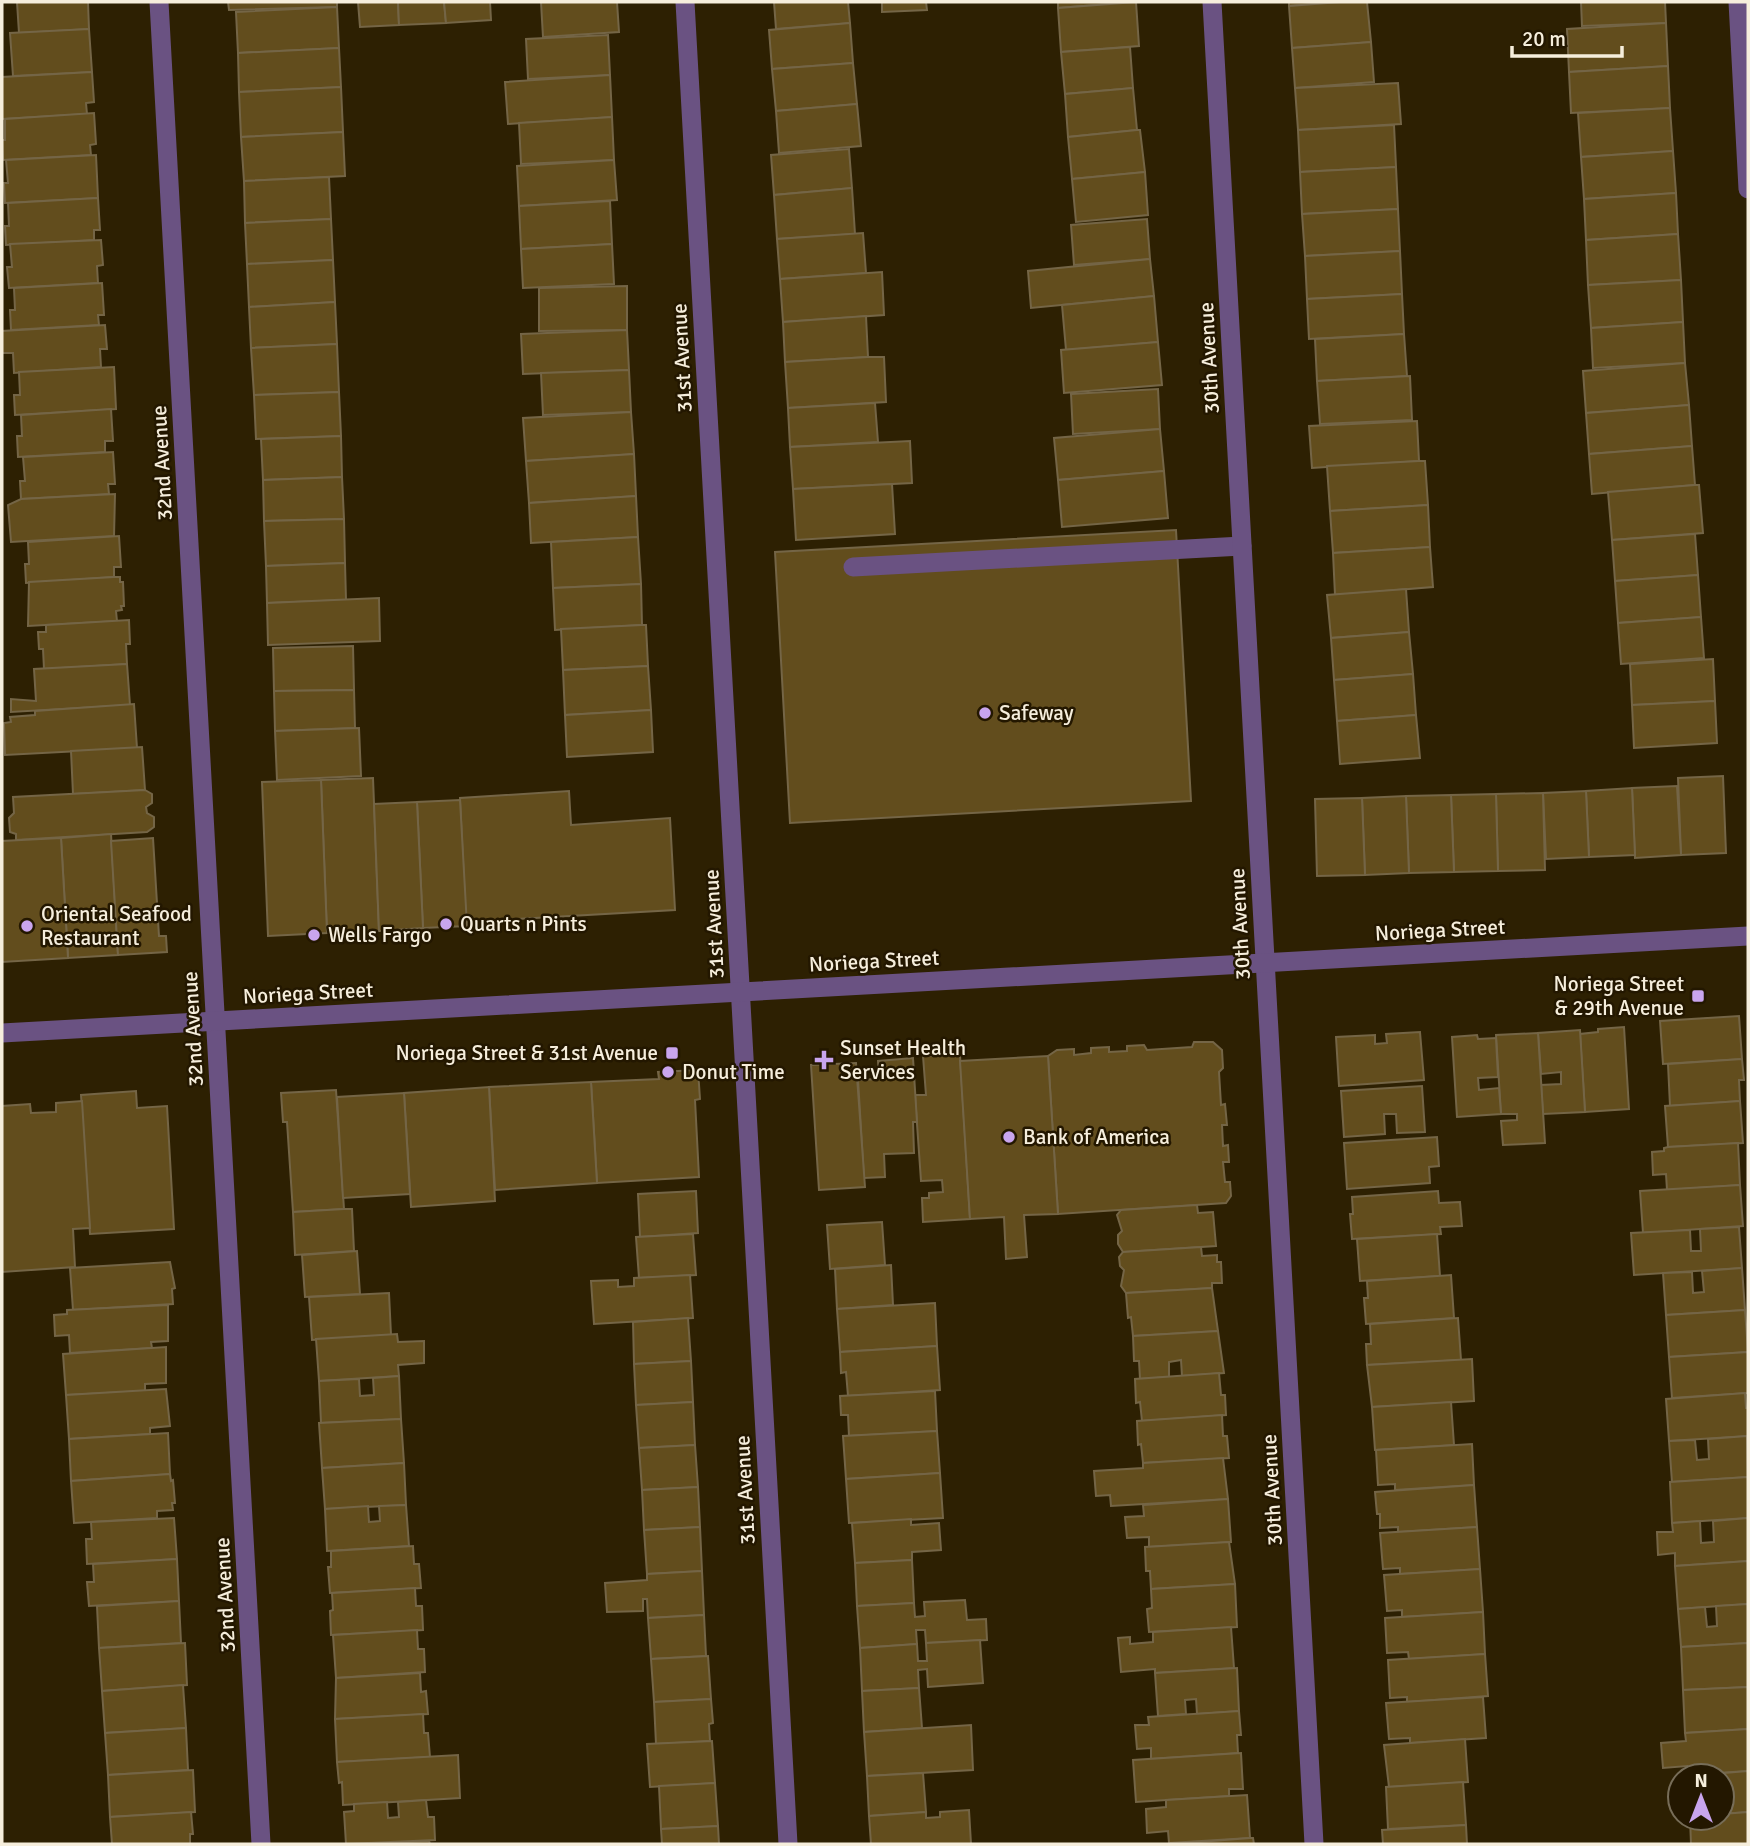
<svg xmlns="http://www.w3.org/2000/svg" width="1750" height="1846" font-family="Signika,sans-serif">
	<style>
		.building { fill: #624d1d; stroke: #746546; stroke-width: 2 }
		.lines { fill: none; stroke-linecap: round; stroke-linejoin: round }
		.service { stroke: #6a5282; stroke-width: 19 }
		.minor { stroke: #6a5282; stroke-width: 19 }
		.tertiary { stroke: #6a5282; stroke-width: 19 }
		.poi-dot { fill: #c9a5ee; stroke: #231700; stroke-width: 2.5 }
		.labels { text-anchor: middle; dominant-baseline: central; stroke-width: 5; stroke-linejoin: round; paint-order: stroke }
		.street-label { font-size: 21px; fill: #f6eedc; stroke: #231700 }
		.poi-label { font-size: 21px; fill: #f6eedc; stroke: #231700; text-anchor: start }
	</style>
	<rect width="100%" height="100%" fill="#2d2002"/>
	<g class="building">
		<polygon points="17,2 88,2 89,29 19,33"/>
		<polygon points="228,2 337,2 337,7 229,10"/>
		<polygon points="358,2 398,2 399,25 360,27"/>
		<polygon points="398,2 444,2 446,23 399,25"/>
		<polygon points="444,2 490,2 491,20 446,23"/>
		<polygon points="541,2 617,2 619,32 543,37"/>
		<polygon points="774,2 848,2 850,23 776,29"/>
		<polygon points="882,2 926,2 927,10 882,12"/>
		<polygon points="1058,2 1134,2 1058,8"/>
		<polygon points="1136,2 1139,46 1061,52 1058,8"/>
		<polygon points="1289,2 1341,2 1289,6"/>
		<polygon points="1341,2 1367,2 1371,42 1292,48 1289,6"/>
		<polygon points="1581,2 1665,2 1666,23 1582,26"/>
		<polygon points="337,7 339,48 238,53 236,12"/>
		<polygon points="850,23 853,63 772,69 769,30"/>
		<polygon points="1666,23 1668,66 1569,72 1567,29"/>
		<polygon points="89,29 92,72 13,76 10,33"/>
		<polygon points="608,35 610,75 528,79 526,39"/>
		<polygon points="1371,42 1374,82 1295,88 1292,48"/>
		<polygon points="1130,47 1133,88 1065,94 1061,52"/>
		<polygon points="339,48 341,87 239,92 238,53"/>
		<polygon points="853,63 857,104 776,111 772,69"/>
		<polygon points="1668,66 1670,108 1571,113 1569,72"/>
		<polygon points="92,72 94,102 86,103 87,114 2,119 2,77"/>
		<polygon points="610,75 612,117 508,124 505,82"/>
		<polygon points="1398,83 1401,124 1298,130 1295,88"/>
		<polygon points="341,87 343,132 241,137 239,92"/>
		<polygon points="1133,88 1137,130 1068,137 1065,94"/>
		<polygon points="857,104 861,146 779,153 776,111"/>
		<polygon points="1670,108 1673,151 1581,157 1578,113"/>
		<polygon points="94,113 96,144 90,145 91,155 3,160 2,140 5,140 5,119"/>
		<polygon points="612,117 614,160 521,164 519,123"/>
		<polygon points="1394,125 1396,167 1300,172 1298,130"/>
		<polygon points="1137,130 1140,130 1145,172 1072,179 1068,137"/>
		<polygon points="343,132 345,176 244,181 241,137"/>
		<polygon points="849,149 852,188 774,195 771,155"/>
		<polygon points="1673,151 1676,193 1584,199 1581,157"/>
		<polygon points="96,155 98,198 5,203 4,183 8,183 6,160"/>
		<polygon points="614,160 617,200 519,206 517,166"/>
		<polygon points="1396,167 1398,209 1302,214 1300,172"/>
		<polygon points="1145,172 1148,215 1076,222 1072,179"/>
		<polygon points="329,177 331,219 245,223 244,181"/>
		<polygon points="852,188 855,234 777,239 774,195"/>
		<polygon points="1676,193 1678,234 1586,240 1584,199"/>
		<polygon points="98,198 100,230 94,230 94,240 6,245 5,226 9,226 8,203"/>
		<polygon points="610,201 612,244 521,249 519,206"/>
		<polygon points="1398,209 1400,251 1305,256 1302,214"/>
		<polygon points="331,219 333,260 247,264 245,223"/>
		<polygon points="1147,219 1150,259 1074,265 1071,225"/>
		<polygon points="863,233 866,273 780,279 777,239"/>
		<polygon points="1678,234 1681,280 1588,285 1586,240"/>
		<polygon points="101,240 103,265 97,266 98,283 9,288 7,267 12,267 10,244"/>
		<polygon points="612,244 614,284 523,288 521,249"/>
		<polygon points="1400,251 1402,294 1307,299 1305,256"/>
		<polygon points="1150,259 1154,296 1031,308 1028,271"/>
		<polygon points="333,260 335,302 249,307 247,264"/>
		<polygon points="882,272 884,315 783,322 780,279"/>
		<polygon points="1681,280 1683,322 1591,328 1588,285"/>
		<polygon points="102,283 104,315 98,315 99,325 11,330 10,310 15,310 14,288"/>
		<polygon points="627,286 627,330 539,331 539,288"/>
		<polygon points="1402,294 1404,334 1309,339 1307,299"/>
		<polygon points="1154,296 1158,342 1066,350 1062,305"/>
		<polygon points="335,302 337,344 251,348 249,307"/>
		<polygon points="866,316 868,357 785,362 783,322"/>
		<polygon points="1683,322 1685,363 1593,368 1591,328"/>
		<polygon points="105,325 107,349 100,349 101,367 14,373 13,353 2,353 2,331"/>
		<polygon points="627,330 629,370 523,374 521,334"/>
		<polygon points="1404,334 1407,376 1317,381 1315,339"/>
		<polygon points="1158,342 1162,385 1064,393 1061,350"/>
		<polygon points="337,344 339,392 254,395 251,348"/>
		<polygon points="868,357 884,357 886,402 788,408 785,362"/>
		<polygon points="1685,363 1689,405 1586,413 1583,371"/>
		<polygon points="114,367 116,409 15,415 14,395 20,395 19,372"/>
		<polygon points="629,370 631,412 543,415 541,373"/>
		<polygon points="1410,376 1412,420 1320,424 1317,381"/>
		<polygon points="1158,389 1160,429 1073,434 1071,394"/>
		<polygon points="339,392 341,436 256,439 254,395"/>
		<polygon points="875,403 878,442 790,447 788,408"/>
		<polygon points="1689,405 1692,446 1589,454 1586,413"/>
		<polygon points="111,409 113,441 105,441 105,452 18,457 17,436 22,436 21,415"/>
		<polygon points="631,412 634,454 526,461 523,418"/>
		<polygon points="1417,421 1419,461 1312,468 1309,426"/>
		<polygon points="1160,429 1164,471 1058,480 1054,438"/>
		<polygon points="341,436 342,477 263,480 261,439"/>
		<polygon points="910,441 912,483 793,489 790,447"/>
		<polygon points="1692,446 1695,485 1592,494 1589,454"/>
		<polygon points="113,452 115,484 108,484 109,494 21,499 20,481 25,481 23,457"/>
		<polygon points="634,454 636,496 529,503 526,461"/>
		<polygon points="1419,461 1425,461 1428,505 1330,511 1327,466"/>
		<polygon points="1164,471 1168,518 1062,527 1058,480"/>
		<polygon points="342,477 344,519 264,521 263,480"/>
		<polygon points="892,484 895,534 796,540 793,489"/>
		<polygon points="1695,485 1699,485 1703,533 1612,540 1608,492"/>
		<polygon points="115,494 114,536 11,542 8,505 21,499"/>
		<polygon points="636,496 638,537 531,543 529,503"/>
		<polygon points="1428,505 1430,547 1333,553 1330,511"/>
		<polygon points="344,519 345,563 266,566 264,521"/>
		<polygon points="1176,530 1191,801 790,823 775,552"/>
		<polygon points="1695,534 1698,575 1615,581 1612,540"/>
		<polygon points="119,536 121,567 114,567 114,577 26,583 25,564 29,564 28,542"/>
		<polygon points="638,537 641,584 553,588 551,542"/>
		<polygon points="1430,547 1433,587 1335,595 1333,553"/>
		<polygon points="345,563 346,600 267,603 266,566"/>
		<polygon points="1698,575 1701,617 1618,623 1615,581"/>
		<polygon points="114,577 120,577 120,582 123,582 124,606 121,606 122,610 116,611 117,621 28,626 29,582"/>
		<polygon points="641,584 642,625 555,630 553,588"/>
		<polygon points="1406,589 1409,632 1331,638 1327,595"/>
		<polygon points="379,598 380,641 268,645 267,603"/>
		<polygon points="1701,617 1704,658 1621,664 1618,623"/>
		<polygon points="129,620 130,644 126,644 127,664 44,669 43,649 39,649 38,632 46,632 46,625"/>
		<polygon points="642,625 646,625 648,666 563,670 561,629"/>
		<polygon points="1409,632 1413,674 1334,680 1331,638"/>
		<polygon points="353,646 354,690 274,691 273,648"/>
		<polygon points="1713,659 1715,701 1632,705 1630,664"/>
		<polygon points="127,664 130,705 11,712 11,699 36,701 34,669"/>
		<polygon points="648,666 651,710 565,715 563,670"/>
		<polygon points="1413,674 1416,715 1337,721 1334,680"/>
		<polygon points="354,690 355,728 275,731 274,691"/>
		<polygon points="1715,701 1717,743 1634,748 1632,705"/>
		<polygon points="134,704 137,748 5,755 4,723 11,722 10,717 35,715 35,711"/>
		<polygon points="651,710 653,752 567,757 565,715"/>
		<polygon points="1416,715 1420,758 1340,764 1337,721"/>
		<polygon points="359,728 361,776 277,780 275,731"/>
		<polygon points="142,747 145,790 73,794 71,751"/>
		<polygon points="1723,776 1726,853 1681,855 1678,778"/>
		<polygon points="373,778 379,931 327,933 321,780"/>
		<polygon points="321,780 327,933 268,936 262,782"/>
		<polygon points="1677,786 1681,855 1635,858 1632,788"/>
		<polygon points="1632,788 1635,855 1589,857 1586,791"/>
		<polygon points="145,790 152,794 152,803 146,807 147,813 154,817 154,827 147,832 16,840 16,834 10,832 9,818 14,813 13,797"/>
		<polygon points="569,791 571,825 670,818 675,910 466,922 460,798"/>
		<polygon points="1586,791 1589,857 1546,859 1543,793"/>
		<polygon points="1543,793 1545,870 1498,871 1496,794"/>
		<polygon points="1496,794 1498,871 1454,872 1451,795"/>
		<polygon points="1451,795 1454,872 1409,873 1406,796"/>
		<polygon points="1406,796 1409,873 1365,875 1362,798"/>
		<polygon points="1362,798 1365,875 1317,876 1315,799"/>
		<polygon points="460,800 467,926 423,928 417,802"/>
		<polygon points="417,802 423,928 379,931 374,804"/>
		<polygon points="111,834 118,955 68,958 61,838"/>
		<polygon points="61,838 68,958 2,962 2,841"/>
		<polygon points="153,838 159,936 166,936 167,952 118,955 111,841"/>
		<polygon points="1739,1016 1742,1059 1663,1064 1660,1021"/>
		<polygon points="1624,1027 1629,1109 1585,1112 1580,1034 1598,1032 1598,1029"/>
		<polygon points="1580,1030 1585,1112 1543,1114 1541,1085 1561,1084 1561,1072 1541,1074 1538,1033"/>
		<polygon points="1420,1032 1424,1080 1339,1086 1336,1037 1375,1035 1375,1044 1387,1043 1386,1034"/>
		<polygon points="1538,1033 1545,1143 1503,1145 1501,1121 1517,1120 1517,1114 1501,1114 1496,1035"/>
		<polygon points="1477,1035 1478,1039 1496,1038 1498,1077 1478,1078 1479,1090 1499,1088 1501,1114 1457,1117 1452,1037"/>
		<polygon points="1194,1042 1213,1042 1222,1050 1223,1068 1219,1072 1221,1105 1225,1104 1227,1125 1222,1125 1223,1146 1228,1145 1229,1162 1223,1162 1225,1182 1230,1182 1231,1196 1226,1203 1058,1214 1048,1056 1057,1050 1074,1049 1074,1055 1091,1053 1091,1048 1109,1047 1109,1052 1127,1051 1127,1046 1144,1045 1147,1050 1192,1047"/>
		<polygon points="960,1055 970,1219 923,1222 922,1198 929,1198 929,1193 943,1192 942,1180 921,1181 915,1095 926,1095 923,1056"/>
		<polygon points="1048,1056 1058,1214 1024,1215 1027,1257 1006,1259 1004,1217 970,1219 960,1061"/>
		<polygon points="913,1058 917,1122 913,1122 914,1153 884,1154 885,1177 864,1178 858,1080 879,1079 878,1061"/>
		<polygon points="1742,1059 1744,1080 1739,1080 1740,1101 1670,1106 1668,1064"/>
		<polygon points="856,1063 865,1187 819,1190 811,1065"/>
		<polygon points="698,1070 700,1099 695,1100 699,1177 597,1183 591,1082 659,1079 658,1072"/>
		<polygon points="591,1082 597,1183 495,1190 489,1087"/>
		<polygon points="1422,1086 1425,1132 1397,1133 1396,1114 1384,1114 1385,1134 1344,1137 1341,1091"/>
		<polygon points="489,1087 495,1201 411,1207 404,1093"/>
		<polygon points="336,1090 344,1209 293,1212 287,1122 283,1122 281,1093"/>
		<polygon points="136,1091 137,1108 167,1106 174,1229 90,1234 81,1095"/>
		<polygon points="404,1093 410,1194 343,1198 337,1097"/>
		<polygon points="82,1101 90,1228 73,1229 75,1267 2,1272 2,1106 30,1104 31,1113 56,1112 56,1103"/>
		<polygon points="1740,1101 1743,1143 1668,1147 1665,1106"/>
		<polygon points="1437,1137 1439,1166 1429,1167 1430,1183 1347,1189 1344,1143"/>
		<polygon points="1738,1143 1740,1185 1667,1190 1666,1174 1653,1175 1652,1152 1664,1151 1664,1148 1668,1147"/>
		<polygon points="1740,1185 1743,1226 1643,1233 1640,1191"/>
		<polygon points="696,1191 698,1233 640,1237 638,1194"/>
		<polygon points="1438,1191 1439,1203 1460,1202 1462,1226 1440,1227 1441,1234 1352,1239 1350,1214 1353,1214 1352,1197"/>
		<polygon points="1197,1205 1198,1213 1213,1212 1216,1246 1123,1252 1118,1244 1118,1235 1122,1231 1117,1215 1121,1210"/>
		<polygon points="344,1209 352,1209 354,1251 295,1255 293,1212"/>
		<polygon points="882,1222 885,1265 830,1269 827,1225"/>
		<polygon points="1739,1227 1742,1268 1634,1275 1631,1233 1690,1230 1691,1251 1701,1251 1700,1229"/>
		<polygon points="693,1234 696,1275 639,1278 636,1237"/>
		<polygon points="1437,1234 1440,1276 1360,1281 1357,1239"/>
		<polygon points="1201,1247 1202,1256 1217,1255 1217,1262 1221,1262 1222,1283 1212,1283 1212,1288 1126,1293 1121,1286 1124,1270 1120,1266 1119,1257 1123,1252"/>
		<polygon points="357,1251 360,1294 305,1297 302,1255"/>
		<polygon points="170,1262 175,1288 172,1289 173,1304 73,1310 70,1268"/>
		<polygon points="891,1265 893,1305 837,1309 835,1269"/>
		<polygon points="1742,1268 1745,1310 1666,1315 1663,1273 1692,1272 1693,1293 1704,1292 1702,1271"/>
		<polygon points="690,1275 693,1318 594,1324 591,1281 618,1280 618,1287 634,1286 634,1278"/>
		<polygon points="1451,1275 1454,1318 1366,1324 1364,1298 1368,1298 1367,1281"/>
		<polygon points="1212,1288 1218,1331 1133,1336 1131,1317 1128,1318 1126,1293"/>
		<polygon points="389,1293 391,1335 312,1340 309,1297"/>
		<polygon points="935,1303 937,1346 840,1352 837,1309"/>
		<polygon points="168,1305 168,1341 151,1342 152,1348 70,1353 69,1335 55,1336 54,1315 67,1314 67,1310"/>
		<polygon points="1745,1310 1748,1352 1669,1357 1666,1315"/>
		<polygon points="688,1318 691,1361 634,1364 633,1322"/>
		<polygon points="1458,1318 1461,1360 1367,1365 1366,1344 1371,1344 1370,1324"/>
		<polygon points="1218,1331 1224,1373 1182,1376 1181,1360 1169,1362 1169,1377 1140,1379 1139,1361 1134,1361 1133,1336"/>
		<polygon points="397,1334 398,1342 424,1341 424,1363 398,1365 399,1376 319,1381 316,1339"/>
		<polygon points="937,1346 940,1390 848,1396 846,1372 841,1373 840,1352"/>
		<polygon points="166,1347 166,1383 145,1384 145,1391 66,1395 63,1354"/>
		<polygon points="1748,1352 1748,1393 1672,1398 1669,1357"/>
		<polygon points="1472,1359 1474,1401 1372,1407 1367,1365"/>
		<polygon points="691,1361 693,1402 636,1405 634,1364"/>
		<polygon points="1219,1373 1221,1395 1225,1395 1226,1415 1142,1421 1140,1402 1136,1403 1135,1379"/>
		<polygon points="399,1376 401,1419 321,1423 319,1381 359,1379 360,1396 374,1395 373,1378"/>
		<polygon points="166,1389 170,1426 150,1428 150,1434 69,1439 66,1395"/>
		<polygon points="935,1391 937,1431 849,1436 848,1415 841,1415 840,1396"/>
		<polygon points="1745,1393 1746,1408 1748,1408 1748,1436 1669,1441 1666,1399"/>
		<polygon points="693,1402 695,1445 639,1448 636,1405"/>
		<polygon points="1451,1402 1454,1445 1375,1450 1372,1407"/>
		<polygon points="1222,1415 1223,1436 1227,1436 1229,1458 1143,1463 1141,1444 1138,1445 1137,1421"/>
		<polygon points="401,1419 404,1463 322,1468 319,1423"/>
		<polygon points="937,1431 940,1473 846,1479 843,1436"/>
		<polygon points="168,1433 170,1474 71,1481 69,1439"/>
		<polygon points="1747,1436 1748,1477 1672,1482 1669,1441 1695,1440 1697,1460 1709,1459 1708,1439"/>
		<polygon points="1472,1444 1474,1485 1395,1490 1395,1484 1378,1485 1376,1450"/>
		<polygon points="695,1445 698,1487 642,1490 639,1448"/>
		<polygon points="1223,1458 1228,1499 1111,1506 1110,1495 1096,1496 1094,1471 1143,1468 1143,1463"/>
		<polygon points="404,1463 406,1505 325,1509 322,1468"/>
		<polygon points="940,1473 943,1518 849,1523 846,1479"/>
		<polygon points="170,1474 171,1481 173,1480 175,1503 172,1503 173,1510 157,1511 157,1518 74,1523 71,1481"/>
		<polygon points="1748,1477 1748,1518 1672,1523 1670,1482"/>
		<polygon points="1474,1485 1477,1527 1398,1532 1398,1527 1380,1528 1380,1514 1377,1514 1375,1492"/>
		<polygon points="698,1487 700,1527 644,1530 642,1490"/>
		<polygon points="1228,1499 1231,1542 1149,1547 1149,1537 1127,1538 1125,1517 1144,1516 1143,1505"/>
		<polygon points="406,1505 409,1546 327,1551 325,1509 368,1506 369,1522 380,1521 379,1506"/>
		<polygon points="174,1518 177,1559 87,1564 86,1539 92,1539 91,1522"/>
		<polygon points="1748,1518 1748,1561 1675,1566 1675,1553 1658,1555 1657,1532 1673,1532 1672,1523 1700,1521 1701,1543 1714,1542 1713,1521"/>
		<polygon points="911,1519 911,1525 939,1523 941,1550 912,1552 912,1560 855,1563 852,1523"/>
		<polygon points="700,1527 702,1571 647,1574 644,1530"/>
		<polygon points="1477,1527 1480,1569 1400,1574 1400,1568 1383,1569 1380,1533"/>
		<polygon points="1229,1542 1235,1584 1151,1589 1150,1571 1146,1571 1145,1547"/>
		<polygon points="413,1546 414,1564 419,1564 421,1588 330,1593 328,1567 331,1567 331,1551"/>
		<polygon points="177,1559 179,1601 89,1606 87,1582 94,1582 93,1564"/>
		<polygon points="912,1560 914,1603 857,1606 855,1563"/>
		<polygon points="1748,1561 1748,1604 1678,1609 1675,1566"/>
		<polygon points="1480,1569 1483,1612 1402,1617 1402,1610 1387,1611 1384,1575"/>
		<polygon points="702,1571 704,1615 648,1618 647,1599 643,1599 643,1611 607,1612 605,1583 647,1580 647,1574"/>
		<polygon points="1235,1584 1237,1627 1149,1632 1147,1609 1152,1608 1151,1589"/>
		<polygon points="415,1588 416,1606 422,1606 423,1630 331,1635 330,1611 333,1610 332,1593"/>
		<polygon points="965,1600 967,1620 986,1619 987,1640 926,1643 925,1630 916,1630 917,1644 860,1648 857,1606 914,1603 915,1617 925,1616 924,1602"/>
		<polygon points="179,1601 181,1643 99,1648 97,1606"/>
		<polygon points="1748,1604 1748,1643 1681,1647 1678,1609 1705,1607 1707,1627 1717,1626 1716,1606"/>
		<polygon points="1483,1612 1485,1654 1409,1659 1408,1652 1387,1653 1385,1618"/>
		<polygon points="704,1615 706,1656 651,1659 648,1618"/>
		<polygon points="1231,1627 1234,1668 1155,1673 1155,1669 1121,1672 1118,1638 1130,1637 1130,1644 1153,1642 1153,1632"/>
		<polygon points="417,1630 418,1649 424,1649 425,1672 336,1678 333,1635"/>
		<polygon points="980,1640 983,1683 928,1687 927,1669 918,1670 919,1688 862,1691 860,1648 917,1644 918,1661 927,1661 926,1643"/>
		<polygon points="185,1643 187,1685 102,1691 99,1648"/>
		<polygon points="1748,1643 1748,1687 1683,1690 1681,1647"/>
		<polygon points="1485,1654 1488,1696 1407,1702 1407,1697 1390,1698 1388,1660"/>
		<polygon points="708,1656 711,1699 654,1702 651,1659"/>
		<polygon points="1237,1668 1239,1711 1197,1714 1196,1699 1185,1700 1186,1714 1158,1716 1155,1673"/>
		<polygon points="420,1673 421,1692 426,1691 428,1714 335,1719 336,1678"/>
		<polygon points="183,1685 186,1728 105,1733 102,1691"/>
		<polygon points="1748,1687 1748,1729 1685,1733 1683,1690"/>
		<polygon points="919,1688 922,1728 864,1732 862,1691"/>
		<polygon points="1483,1697 1486,1738 1410,1743 1410,1738 1389,1739 1386,1703"/>
		<polygon points="711,1699 713,1723 709,1724 710,1741 656,1744 654,1702"/>
		<polygon points="1239,1711 1241,1735 1237,1735 1238,1753 1151,1759 1151,1748 1137,1749 1135,1725 1149,1725 1148,1717"/>
		<polygon points="423,1714 424,1733 428,1733 430,1757 337,1762 335,1719"/>
		<polygon points="971,1725 973,1770 867,1776 864,1732"/>
		<polygon points="186,1728 188,1770 108,1775 105,1733"/>
		<polygon points="1748,1729 1748,1771 1687,1775 1687,1766 1663,1768 1661,1743 1686,1741 1685,1733"/>
		<polygon points="1465,1739 1468,1782 1389,1787 1384,1745"/>
		<polygon points="712,1741 715,1783 650,1787 647,1744"/>
		<polygon points="1241,1753 1243,1789 1229,1789 1229,1796 1136,1802 1133,1760"/>
		<polygon points="458,1755 460,1798 343,1805 342,1782 339,1783 337,1762"/>
		<polygon points="193,1770 195,1812 110,1817 108,1775"/>
		<polygon points="1748,1771 1748,1812 1722,1814 1722,1776 1687,1776"/>
		<polygon points="923,1773 926,1812 869,1816 867,1776"/>
		<polygon points="1463,1782 1466,1825 1388,1829 1386,1787"/>
		<polygon points="715,1783 718,1826 661,1829 659,1786"/>
		<polygon points="1247,1795 1250,1838 1169,1843 1168,1831 1147,1833 1146,1809 1166,1807 1166,1800"/>
		<polygon points="426,1800 428,1817 434,1817 435,1840 346,1844 344,1812 354,1811 354,1804 387,1802 388,1818 399,1817 398,1802"/>
		<polygon points="969,1810 971,1844 871,1844 869,1816 926,1812 926,1818 940,1817 940,1812"/>
		<polygon points="191,1812 193,1834 190,1834 190,1844 112,1844 110,1817"/>
		<polygon points="1748,1812 1748,1844 1691,1844 1690,1818 1722,1818 1722,1814"/>
		<polygon points="1466,1825 1467,1844 1383,1844 1382,1830"/>
		<polygon points="718,1826 719,1844 662,1844 661,1829"/>
		<polygon points="1250,1838 1253,1838 1254,1844 1174,1844"/>
		<polygon points="429,1841 430,1844 367,1844"/>
	</g>
	<g class="lines">
		<polyline class="service" points="853,567 1242,546"/>
		<g class="minor">
			<polyline points="159,2 261,1844"/>
			<polyline points="685,2 788,1844"/>
			<polyline points="1212,2 1314,1844"/>
			<polyline points="1738,2 1748,189"/>
		</g>
		<polyline class="tertiary" points="2,1033 1748,936"/>
	</g>
	<g class="poi-dot">
		<circle cx="985" cy="713" r="7"/>
		<circle cx="446" cy="924" r="7"/>
		<circle cx="27" cy="926" r="7"/>
		<circle cx="314" cy="935" r="7"/>
		<rect x="1691" y="989" width="14" height="14" rx="3.5"/>
		<rect x="665" y="1046" width="14" height="14" rx="3.5"/>
		<path d="M820.5 1049.5h7v7h7v7h-7v7h-7v-7h-7v-7h7z"/>
		<circle cx="668" cy="1072" r="7"/>
		<circle cx="1009" cy="1137" r="7"/>
	</g>
	<g class="labels">
		<g class="street-label">
			<text transform="translate(682 358) rotate(-93)">31st Avenue</text>
			<text transform="translate(1209 358) rotate(-93)">30th Avenue</text>
			<text transform="translate(162 463) rotate(-93)">32nd Avenue</text>
			<text transform="translate(714 924) rotate(-93)">31st Avenue</text>
			<text transform="translate(1240 924) rotate(-93)">30th Avenue</text>
			<text transform="translate(1440 930) rotate(-3)">Noriega Street</text>
			<text transform="translate(874 961) rotate(-3)">Noriega Street</text>
			<text transform="translate(308 993) rotate(-3)">Noriega Street</text>
			<text transform="translate(193 1029) rotate(-93)">32nd Avenue</text>
			<text transform="translate(745 1490) rotate(-93)">31st Avenue</text>
			<text transform="translate(1272 1490) rotate(-93)">30th Avenue</text>
			<text transform="translate(225 1595) rotate(-93)">32nd Avenue</text>
		</g>
		<g class="poi-label">
			<text x="999" y="713">Safeway</text>
			<text x="41" y="914">Oriental Seafood<tspan x="41" dy="24">Restaurant</tspan></text>
			<text x="460" y="924">Quarts n Pints</text>
			<text x="328" y="935">Wells Fargo</text>
			<text x="1684" y="984" text-anchor="end">Noriega Street<tspan x="1684" dy="24">&amp; 29th Avenue</tspan></text>
			<text x="840" y="1048">Sunset Health<tspan x="840" dy="24">Services</tspan></text>
			<text x="658" y="1053" text-anchor="end">Noriega Street &amp; 31st Avenue</text>
			<text x="682" y="1072">Donut Time</text>
			<text x="1023" y="1137">Bank of America</text>
		</g>
	</g>
	<rect width="1750" height="1846" fill="none" stroke="#f6eedc" stroke-width="7"/>
	<g transform="translate(1701 1797)"><circle r="33" fill="#231700" stroke="#776d58" stroke-width="2"/>
	<path d="M0-5L12 26L0 18L-12 26Z" fill="#c9a5ee"/>
	<text y="-10" font-size="19" font-weight="bold" text-anchor="middle" fill="#f6eedc">N</text>
	</g>
	<path d="M1512 46v10h110v-10" fill="none" stroke="#f6eedc" stroke-width="3.5"/>
	<text x="1522" y="46" font-size="21" fill="#f6eedc" stroke="#231700" stroke-width="5" paint-order="stroke">20 m</text>
</svg>
